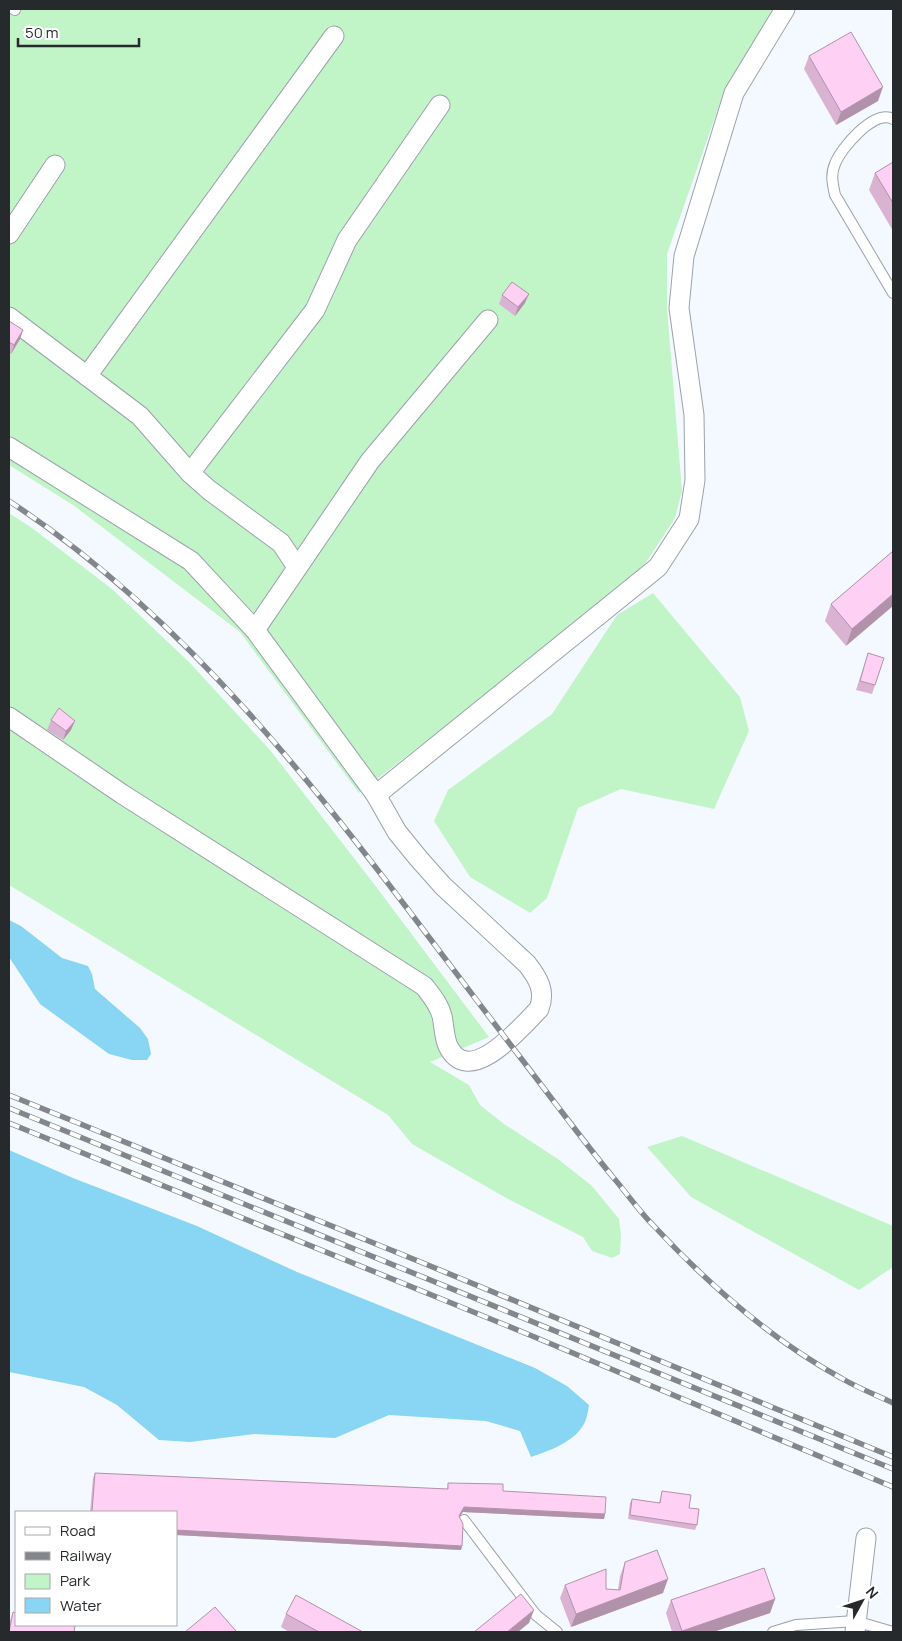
<svg xmlns="http://www.w3.org/2000/svg" width="902" height="1641" font-family="Manrope,sans-serif">
	<style>
		.green { fill: #c1f5c7 }
		.water { fill: #88d5f4 }
		.lines { fill: none; stroke-linecap: round; stroke-linejoin: round }
		.lane-casing { stroke: #9ba2ab; stroke-width: 12 }
		.street-casing { stroke: #9ba2ab; stroke-width: 21 }
		.lane { stroke: #fff; stroke-width: 10 }
		.street { stroke: #fff; stroke-width: 19 }
		.rail-casing { stroke: #83878b; stroke-width: 5.5 }
		.rail { stroke: #fff; stroke-width: 4; stroke-dasharray: 11; stroke-linecap: butt }
		.wall { fill: #dab3d2 }
		.shaded-wall { fill: #b292ab }
		.building { fill: #fed0f4; stroke: #b292ab }
	</style>
	<rect width="100%" height="100%" fill="#f4f9ff"/>
	<g class="green">
		<polygon points="9,9 774,9 724,92 667,254 667,308 682,491 675,518 645,564 546,648 359,793 240,632 73,505 9,465"/>
		<polygon points="9,513 32,528 112,589 190,663 270,750 371,880 489,1037 430,1062 469,1085 480,1105 504,1124 558,1159 592,1186 619,1219 621,1235 620,1254 612,1258 592,1251 583,1237 508,1199 412,1144 388,1115 9,885"/>
		<polygon points="653,593 740,697 749,731 714,809 621,789 578,808 547,898 530,913 470,877 434,821 448,790 552,714 617,615"/>
		<polygon points="682,1136 893,1226 893,1267 859,1290 691,1197 647,1147"/>
	</g>
	<g class="water">
		<polygon points="9,920 21,926 62,958 88,966 92,974 95,989 140,1028 148,1039 151,1054 147,1060 132,1060 109,1054 40,1004 9,957"/>
		<path d="M9,1150L73,1178L197,1226L297,1272L535,1368L567,1386L589,1405C588,1411 587,1419 584,1424C574,1442 549,1451 531,1457L520,1431L486,1421L389,1415L335,1438L254,1434L190,1442L159,1440L117,1405L84,1387L9,1372Z"/>
	</g>
	<g class="lines">
		<defs>
			<g id="lane">
				<polyline points="13,9 15,10"/>
				<path d="M893,119C874,109 841,148 835,164C830,175 833,185 835,195L893,293"/>
				<polyline points="464,1520 536,1615 557,1632"/>
				<polyline points="773,1632 796,1625 855,1621 893,1632"/>
			</g>
			<g id="street">
				<polyline points="9,234 55,165"/>
				<polyline points="9,317 140,416 190,473"/>
				<polyline points="87,376 334,36"/>
				<path d="M9,447L191,561L255,630L376,795L397,832L419,859L443,886L527,964C538,978 546,991 539,1009C522,1026 469,1090 448,1046C444,1037 444,1025 442,1016C439,1004 431,995 424,986L122,794L9,717"/>
				<polyline points="297,567 281,543 209,490 190,473 315,310 347,240 440,105"/>
				<polyline points="255,630 370,461 488,320"/>
				<polyline points="376,795 658,567 689,519 695,480 694,415 679,308 684,256 734,93 785,9"/>
				<polyline points="855,1632 866,1538"/>
			</g>
		</defs>
		<use href="#lane" class="lane-casing"/>
		<use href="#street" class="street-casing"/>
		<use href="#lane" class="lane"/>
		<use href="#street" class="street"/>
		<defs>
			<g id="rail">
				<path d="M9,501C217,637 361,850 510,1044C544,1088 577,1133 612,1176C626,1192 638,1210 653,1225C707,1283 772,1340 841,1378C858,1388 876,1395 893,1403"/>
				<polyline points="9,1095 423,1263 893,1457"/>
				<polyline points="9,1108 893,1469"/>
				<polyline points="9,1123 525,1333 893,1487"/>
			</g>
		</defs>
		<use href="#rail" class="rail-casing"/>
		<use href="#rail" class="rail"/>
	</g>
	<g class="wall">
		<polygon points="809,56 878,101 836,125 804,69"/>
		<polygon points="893,162 893,231 869,190 875,173"/>
		<polygon points="502,295 525,303 515,316 499,304"/>
		<polygon points="9,322 23,330 20,339 11,354 9,353"/>
		<polygon points="893,551 846,646 825,621 831,604"/>
		<polygon points="868,653 875,685 872,694 856,690"/>
		<polygon points="51,720 71,730 63,740 47,730"/>
		<polygon points="95,1473 447,1489 448,1483 503,1491 605,1514 604,1519 463,1512 459,1517 462,1546 461,1550 176,1535 176,1512 90,1512 93,1478"/>
		<polygon points="662,1491 689,1508 697,1525 695,1530 628,1519 630,1503 632,1499 659,1503"/>
		<polygon points="625,1562 663,1593 571,1627 560,1598 565,1585 618,1590 620,1576"/>
		<polygon points="775,1599 770,1613 713,1632 672,1632 666,1613 671,1600"/>
		<polygon points="13,1612 9,1632 9,1624"/>
		<polygon points="286,1614 363,1632 289,1632 281,1627"/>
	</g>
	<g class="shaded-wall">
		<polygon points="883,87 878,101 836,125 841,112"/>
		<polygon points="529,294 525,303 515,316 518,307"/>
		<polygon points="23,330 20,339 11,354 14,345"/>
		<polygon points="893,594 893,606 846,646 852,629"/>
		<polygon points="75,721 71,730 63,740 66,731"/>
		<polygon points="464,1507 605,1514 604,1519 463,1512 457,1520 459,1516"/>
		<polygon points="176,1530 462,1546 461,1550 176,1535"/>
		<polygon points="668,1579 663,1593 571,1627 576,1614"/>
		<polygon points="775,1599 770,1613 713,1632 681,1632 682,1631"/>
		<polygon points="534,1610 529,1623 518,1632 507,1632"/>
	</g>
	<g class="building">
		<polygon points="851,32 883,87 841,112 809,56"/>
		<polygon points="893,162 893,203 875,173"/>
		<polygon points="512,282 529,294 518,307 502,295"/>
		<polygon points="9,321 23,330 14,345 9,342"/>
		<polygon points="893,551 893,594 852,629 831,604"/>
		<polygon points="868,653 884,658 875,685 860,681"/>
		<polygon points="59,708 75,721 66,731 51,720"/>
		<polygon points="95,1473 448,1489 448,1483 503,1484 503,1491 606,1497 605,1514 464,1507 459,1516 463,1524 462,1546 176,1530 176,1512 92,1512"/>
		<polygon points="662,1491 691,1495 689,1508 699,1509 697,1525 630,1515 632,1499 660,1503"/>
		<polygon points="657,1550 668,1579 576,1614 565,1585 606,1569 606,1589 620,1590 625,1562"/>
		<polygon points="764,1568 775,1599 682,1631 671,1600"/>
		<polygon points="521,1594 534,1610 507,1632 474,1632"/>
		<polygon points="296,1595 363,1632 319,1632 286,1614"/>
		<polygon points="215,1607 236,1631 234,1632 185,1632"/>
		<polygon points="13,1612 16,1613 16,1625 69,1625 75,1626 74,1632 9,1632"/>
	</g>
	<rect width="902" height="1641" fill="none" stroke="#272a2d" stroke-width="20"/>
	<rect x="15" y="1511" width="162" height="115" fill="#ffffff" stroke="#a9aaab"/>
	<rect x="25" y="1527" width="25" height="8" fill="#ffffff" stroke="#a9aaab"/>
	<text x="60" y="1536" font-size="15" fill="#272a2d">Road</text>
	<rect x="25" y="1552" width="25" height="8" fill="#83878b" stroke="#a9aaab"/>
	<text x="60" y="1561" font-size="15" fill="#272a2d">Railway</text>
	<rect x="25" y="1574" width="25" height="15" fill="#c1f5c7" stroke="#a9aaab"/>
	<text x="60" y="1586" font-size="15" fill="#272a2d">Park</text>
	<rect x="25" y="1598" width="25" height="15" fill="#88d5f4" stroke="#a9aaab"/>
	<text x="60" y="1611" font-size="15" fill="#272a2d">Water</text>
	<g transform="translate(862 1601) rotate(50)" stroke="#ffffff" stroke-width="4" paint-order="stroke">
	<path d="M0-4L9 19L0 12L-9 19Z" fill="#272a2d"/>
	<text y="-8" font-size="14" font-weight="bold" text-anchor="middle" fill="#272a2d">N</text>
	</g>
	<path d="M18 38v8h121v-8" fill="none" stroke="#272a2d" stroke-width="2.5"/>
	<text x="25" y="38" font-size="15" fill="#272a2d" stroke="#ffffff" stroke-width="4" paint-order="stroke">50 m</text>
</svg>
